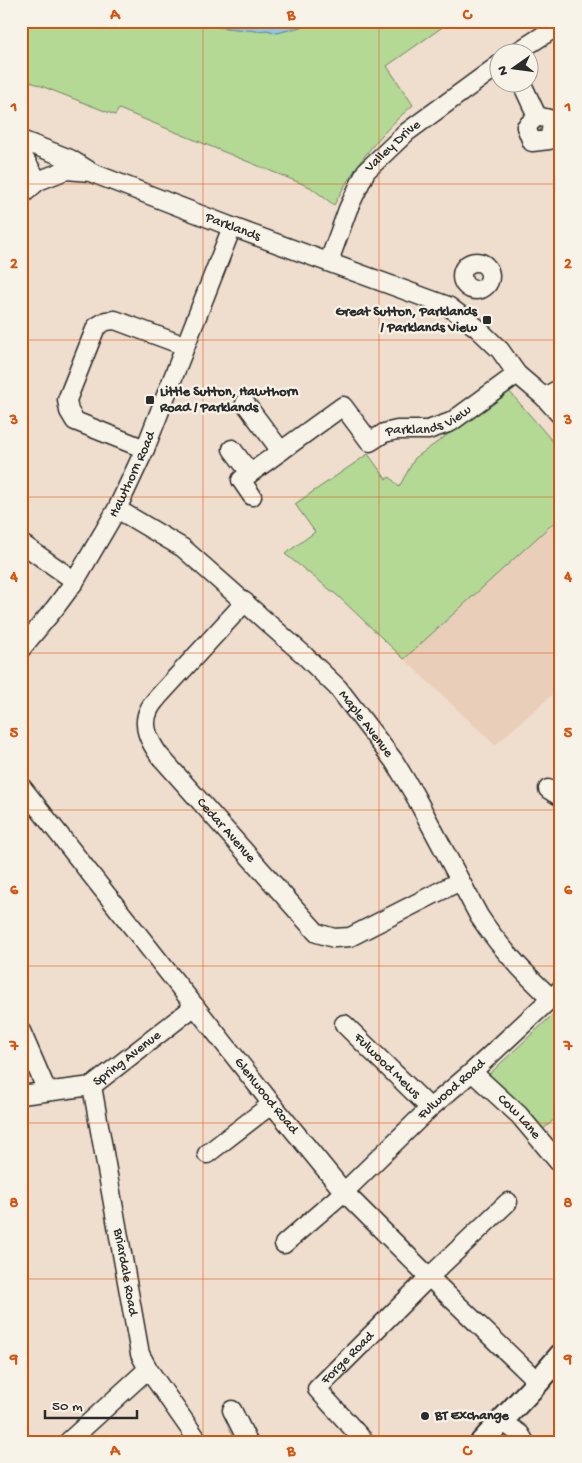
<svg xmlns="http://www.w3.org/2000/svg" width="582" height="1463" font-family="'Gochi Hand',sans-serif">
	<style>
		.built { fill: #e9ceba }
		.green { fill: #b3d995; stroke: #6f8260 }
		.water { fill: #8cc7eb; stroke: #65899e }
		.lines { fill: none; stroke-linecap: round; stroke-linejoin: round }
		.minor-casing { stroke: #2b2b2b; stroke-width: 21 }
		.major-casing { stroke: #2b2b2b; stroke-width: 26 }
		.minor { stroke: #f7f3e8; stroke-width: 18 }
		.major { stroke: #f7f3e8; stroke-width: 22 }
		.grid { fill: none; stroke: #d5540f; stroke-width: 1; stroke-opacity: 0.55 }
		.poi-dot { fill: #2b2b2b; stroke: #f7f3e8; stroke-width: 2 }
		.labels { text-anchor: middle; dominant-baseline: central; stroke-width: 4.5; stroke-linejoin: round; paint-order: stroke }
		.street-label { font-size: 14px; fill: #2b2b2b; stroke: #f7f3e8 }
		.poi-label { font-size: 14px; font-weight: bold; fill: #2b2b2b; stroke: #f7f3e8; text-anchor: start }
		.neatline { fill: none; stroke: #d5540f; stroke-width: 2 }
		.grid-label { font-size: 16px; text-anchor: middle; font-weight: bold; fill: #d5540f }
	</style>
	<rect width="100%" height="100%" fill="#efddcd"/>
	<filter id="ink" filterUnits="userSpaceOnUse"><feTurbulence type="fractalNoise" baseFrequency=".02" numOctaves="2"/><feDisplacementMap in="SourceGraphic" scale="10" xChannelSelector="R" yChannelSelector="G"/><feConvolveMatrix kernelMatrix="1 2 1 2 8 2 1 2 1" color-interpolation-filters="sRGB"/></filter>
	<g filter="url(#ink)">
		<polygon class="built" points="561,516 561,687 495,745 404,659"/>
		<g class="green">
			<path d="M21,21H212L218,27L257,31L267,30L277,33L323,21H451L387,66L413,105C379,134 355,165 334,205L310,187L119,109L115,115L21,78Z"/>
			<polygon points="509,391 561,451 561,516 404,659 338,596 285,554 315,532 295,504 368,454 386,479 390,477 399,487 415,458"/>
			<polygon points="561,1007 561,1121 557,1117 540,1132 485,1078"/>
		</g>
		<polygon class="water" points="212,21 240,21 247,25 252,26 261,23 273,26 291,21 323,21 277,33 267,30 257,31 218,27"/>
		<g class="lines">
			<defs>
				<g id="minor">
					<polyline points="517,52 561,24"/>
					<polyline points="519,82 523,86 537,116"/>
					<polygon points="537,116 553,120 549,140 532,142 526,127"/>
					<polyline points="21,140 70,159 88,170"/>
					<polyline points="21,153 38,181"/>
					<path id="s1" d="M21,196L38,181L66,170L90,172L232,227L448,306L476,327L500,350L517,374L544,397L561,416"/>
					<path id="s2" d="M329,261L348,209L366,171L407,132L500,64"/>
					<circle cx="476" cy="276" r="14"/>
					<polyline points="544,397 561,388"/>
					<polyline points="245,403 281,451"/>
					<polyline points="145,449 75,421 69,411 67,400 96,327 106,321 115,320 185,346"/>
					<polyline points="232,449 250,473"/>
					<path id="s3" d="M252,496L241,480L343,406L370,442L384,433L397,430H428L451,422L517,374"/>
					<path id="s4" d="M117,509L183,548L303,654L338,688L394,761L414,794L479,916C499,947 524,973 551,998"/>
					<polyline points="21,543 75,581"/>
					<path id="s5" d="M245,602L158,697C155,701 151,705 149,710C141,726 150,742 159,755L317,933L334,938L350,937L460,881"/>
					<path id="s6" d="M21,649L55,608L75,581L117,509L145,449L232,227"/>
					<path id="s7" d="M21,786L272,1104L344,1192L429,1277L538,1382"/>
					<polyline points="548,789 561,797"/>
					<path id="s8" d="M344,1024L430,1108"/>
					<polyline points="21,1031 47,1091"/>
					<path id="s9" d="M472,1072L519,1115L561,1165"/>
					<path id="s10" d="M92,1086L140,1354L148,1369L199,1442"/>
					<path id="s11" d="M21,1095L92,1086L195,1006"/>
					<polyline points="207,1154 272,1104"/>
					<path id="s12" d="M284,1244L344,1192L430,1108L472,1072L561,989"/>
					<polyline points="232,1410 248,1442"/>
					<polyline points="502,1421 520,1434 525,1442"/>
					<polyline points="68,1442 148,1369"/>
					<path id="s13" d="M365,1442L317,1389L429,1277L508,1202"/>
				</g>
				<polyline id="major" points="482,1442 538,1382 561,1355"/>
			</defs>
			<use href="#minor" class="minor-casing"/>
			<use href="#major" class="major-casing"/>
			<use href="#minor" class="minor"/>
			<use href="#major" class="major"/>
		</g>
	</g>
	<path class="grid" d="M203,21V1442M379,21V1442M21,184H561M21,340H561M21,497H561M21,653H561M21,810H561M21,966H561M21,1123H561M21,1279H561"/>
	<g class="poi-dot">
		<rect x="482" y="315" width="10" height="10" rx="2.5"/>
		<rect x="145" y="395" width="10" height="10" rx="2.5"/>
		<circle cx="425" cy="1416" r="5"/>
	</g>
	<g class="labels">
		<g class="street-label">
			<text stroke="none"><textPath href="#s2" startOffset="134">Valley Drive</textPath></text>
			<text stroke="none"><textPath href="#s1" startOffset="230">Parklands</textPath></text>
			<text stroke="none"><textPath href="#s3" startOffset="254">Parklands View</textPath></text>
			<text stroke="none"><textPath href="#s6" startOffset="208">Hawthorn Road</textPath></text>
			<text stroke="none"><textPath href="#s4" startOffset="331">Maple Avenue</textPath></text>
			<text stroke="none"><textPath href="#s5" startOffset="294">Cedar Avenue</textPath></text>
			<text stroke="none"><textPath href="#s11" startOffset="116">Spring Avenue</textPath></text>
			<text stroke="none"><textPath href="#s8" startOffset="60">Fulwood Mews</textPath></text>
			<text stroke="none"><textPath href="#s12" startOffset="228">Fulwood Road</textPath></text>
			<text stroke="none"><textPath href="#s7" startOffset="395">Glenwood Road</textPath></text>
			<text stroke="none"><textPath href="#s9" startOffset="65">Cow Lane</textPath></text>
			<text stroke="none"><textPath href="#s10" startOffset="189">Briardale Road</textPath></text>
			<text stroke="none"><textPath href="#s13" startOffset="115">Forge Road</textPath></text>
		</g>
		<g class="poi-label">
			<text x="477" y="312" text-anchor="end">Great Sutton, Parklands<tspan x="477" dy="16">/ Parklands View</tspan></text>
			<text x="160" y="392">Little Sutton, Hawthorn<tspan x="160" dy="16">Road / Parklands</tspan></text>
			<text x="435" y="1416">BT Exchange</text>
		</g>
	</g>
	<rect width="582" height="1463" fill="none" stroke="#f7f3e8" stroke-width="55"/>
	<g transform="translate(514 68) rotate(256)"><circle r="24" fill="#f7f3e8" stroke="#a5a39c"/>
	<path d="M0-4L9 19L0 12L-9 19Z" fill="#2b2b2b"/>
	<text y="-8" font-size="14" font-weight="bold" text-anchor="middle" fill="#2b2b2b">N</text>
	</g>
	<path d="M45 1410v8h92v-8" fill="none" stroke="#2b2b2b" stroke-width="2.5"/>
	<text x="52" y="1410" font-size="15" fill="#2b2b2b" stroke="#f7f3e8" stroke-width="4" paint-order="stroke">50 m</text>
	<rect x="28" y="28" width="526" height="1408" class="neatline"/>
	<g class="grid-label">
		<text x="115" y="19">A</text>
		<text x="291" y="19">B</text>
		<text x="467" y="19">C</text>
		<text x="14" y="111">1</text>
		<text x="568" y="111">1</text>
		<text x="14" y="268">2</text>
		<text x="568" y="268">2</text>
		<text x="14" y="424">3</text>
		<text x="568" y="424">3</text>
		<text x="14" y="581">4</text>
		<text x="568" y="581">4</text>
		<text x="14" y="737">5</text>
		<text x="568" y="737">5</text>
		<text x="14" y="894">6</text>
		<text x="568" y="894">6</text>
		<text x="14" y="1050">7</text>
		<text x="568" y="1050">7</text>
		<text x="14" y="1207">8</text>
		<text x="568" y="1207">8</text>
		<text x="14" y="1363">9</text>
		<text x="568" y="1363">9</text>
		<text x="115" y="1455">A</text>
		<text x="291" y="1455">B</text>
		<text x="467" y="1455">C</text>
	</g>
</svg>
